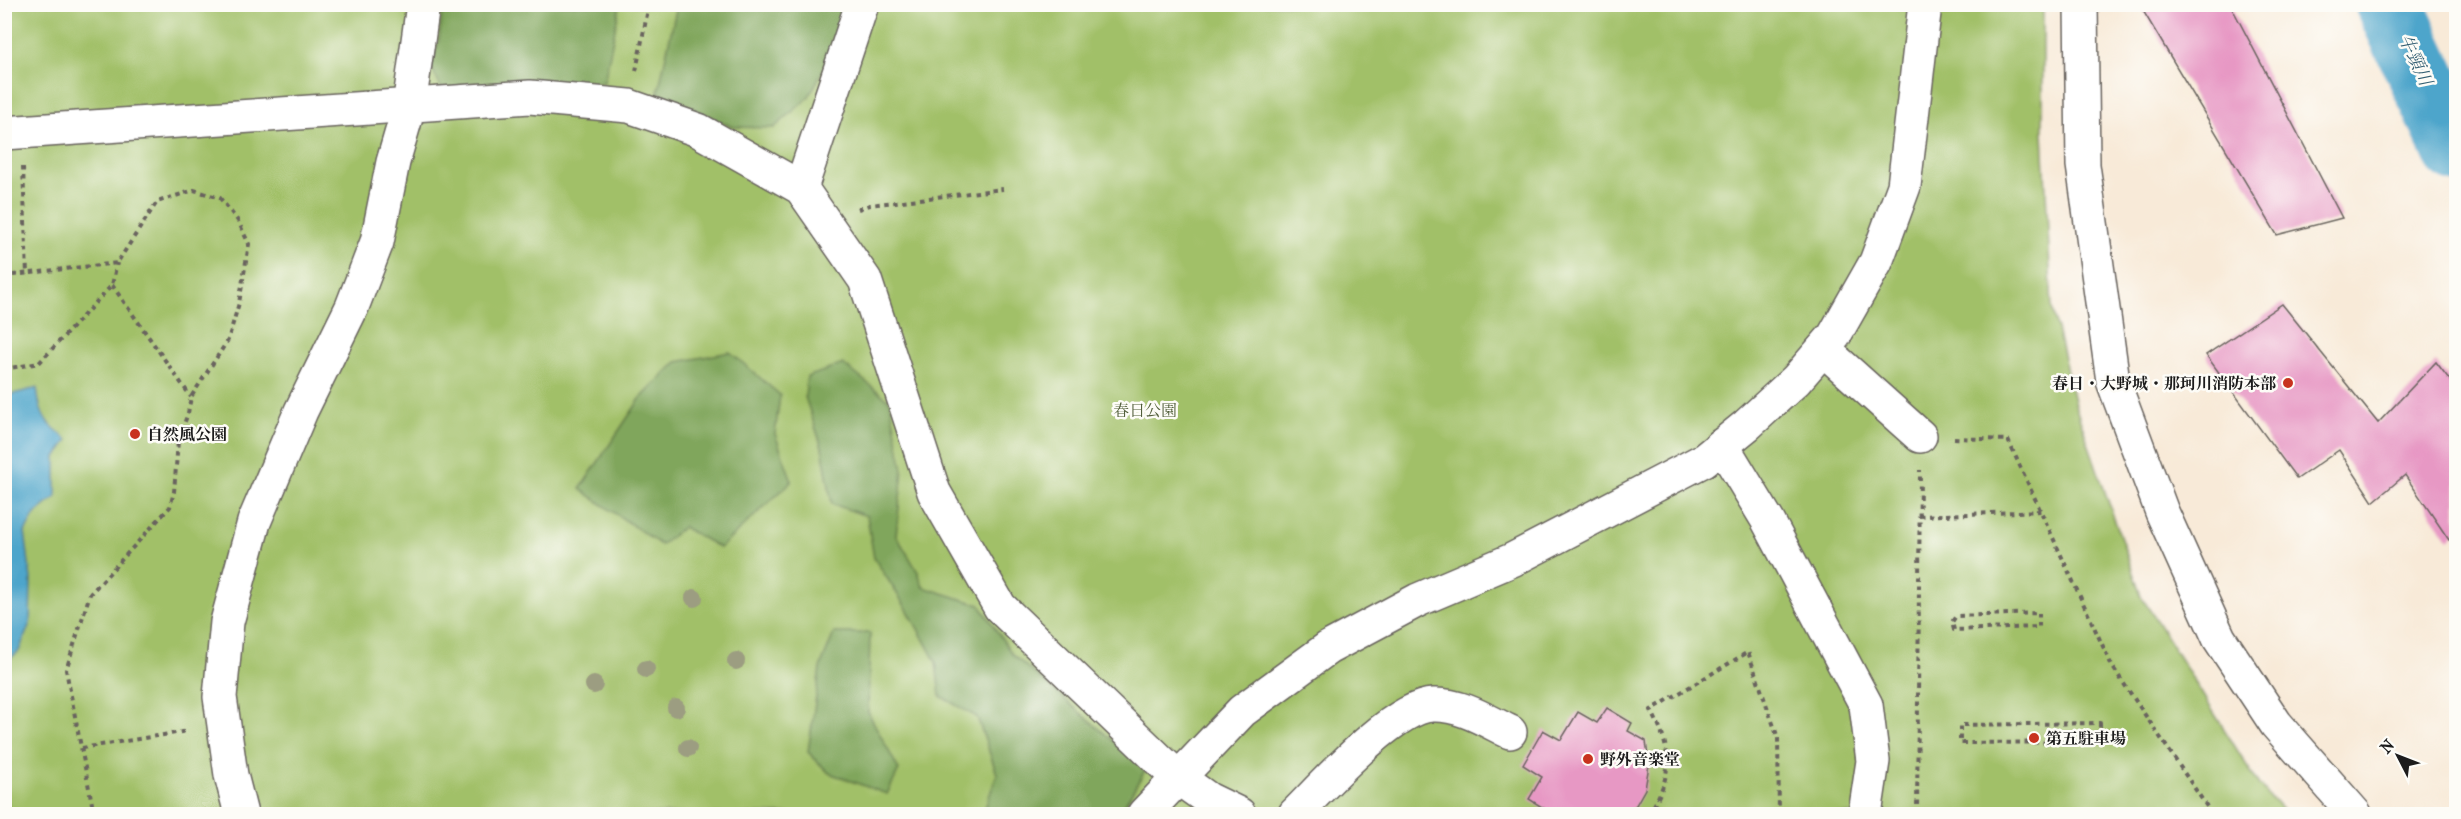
<svg xmlns="http://www.w3.org/2000/svg" width="2461" height="819" font-family="'IM FELL French Canon','Noto Serif JP',serif">
	<style>
		.green { fill: #a1c068; stroke: #5e6e42; stroke-width: 1.5 }
		.forest { fill: #80a65c; stroke: #4e613c; stroke-width: 1.5 }
		.water { fill: #4ea5cb; stroke: #356074; stroke-width: 1.5 }
		.lines { fill: none; stroke-linecap: round; stroke-linejoin: round }
		.river { stroke: #4ea5cb; stroke-width: 68 }
		.building { fill: #e798c4 }
		.minor-casing { stroke: #69645e; stroke-width: 36 }
		.path { stroke: #69645e; stroke-width: 4; stroke-dasharray: 4.5 4.5; stroke-linecap: butt }
		.minor { stroke: #fff; stroke-width: 33 }
		.tree { fill: #9c9d81 }
		.poi-dot { fill: #c8321e; stroke: #fdfcf7; stroke-width: 2 }
		.labels { text-anchor: middle; dominant-baseline: central; stroke-width: 5; stroke-linejoin: round; paint-order: stroke }
		.poi-label { font-size: 16px; font-weight: bold; fill: #1c1c1c; stroke: #fdfcf7; text-anchor: start }
		.park-label { font-size: 16px; fill: #515e3a; stroke: #fdfcf7 }
		.water-label { font-size: 18px; font-style: italic; fill: #356074; stroke: #fdfcf7 }
	</style>
	<rect width="100%" height="100%" fill="#fdfcf7"/>
	<filter id="ink" filterUnits="userSpaceOnUse"><feTurbulence type="fractalNoise" baseFrequency=".0167" numOctaves="2"/><feDisplacementMap in="SourceGraphic" scale="12" xChannelSelector="R" yChannelSelector="G"/><feConvolveMatrix kernelMatrix="1 2 1 2 8 2 1 2 1" color-interpolation-filters="sRGB"/></filter>
	<filter id="wash" filterUnits="userSpaceOnUse"><feTurbulence type="fractalNoise" baseFrequency=".008" numOctaves="4" result="noise"/><feDisplacementMap in="SourceGraphic" scale="24" xChannelSelector="R" yChannelSelector="G"/><feGaussianBlur stdDeviation="1.35" result="paint"/><feColorMatrix in="noise" values="0 0 0 0 0 0 0 0 0 0 0 0 0 0 0 0 0 1.4 0 .05"/><feComposite in="paint" operator="in"/></filter>
	<g filter="url(#wash)">
		<rect width="100%" height="100%" fill="#f8ead8"/>
		<polygon class="green" points="5,4 2043,5 2043,133 2052,308 2075,405 2141,596 2259,785 2286,814 5,814"/>
		<g class="forest">
			<polygon points="443,5 620,5 604,82 443,92 431,67 439,40"/>
			<polygon points="677,5 851,5 838,43 808,98 774,128 732,127 658,92"/>
			<polygon points="730,352 780,395 775,434 792,481 720,548 683,527 661,545 580,489 640,399 677,362"/>
			<polygon points="843,364 890,401 903,470 896,535 918,572 923,587 980,605 1012,654 1146,769 1119,814 983,814 997,774 977,717 940,696 936,662 907,609 874,558 867,516 832,504 822,447 805,397 807,377"/>
			<polygon points="834,633 870,633 868,712 899,770 887,794 829,773 808,752 820,668"/>
		</g>
		<path class="water" d="M37,388C40,417 45,422 68,440L56,457V497L35,514L25,532L31,579L30,623L19,651L5,663V396Z"/>
		<g class="lines">
			<polyline class="river" points="2389,4 2456,149"/>
		</g>
		<g id="blocks">
			<g class="building">
				<polygon points="2139,4 2230,4 2342,218 2277,235"/>
				<polygon points="2282,304 2378,423 2436,362 2456,388 2456,533 2449,540 2405,475 2373,502 2339,450 2297,479 2206,355"/>
				<polygon points="1607,708 1632,723 1628,731 1646,741 1649,765 1645,789 1636,805 1627,814 1553,814 1529,799 1542,777 1523,765 1543,730 1561,740 1578,712 1597,723"/>
			</g>
		</g>
	</g>
	<g filter="url(#ink)">
		<use href="#blocks" fill-opacity="0" stroke="#69645e" stroke-width="1.5"/>
		<g class="lines">
			<defs>
				<g id="minor">
					<polyline points="2081,4 2083,165 2113,381 2162,512 2219,638 2276,724 2355,814"/>
					<polyline points="4,133 530,97 629,106 698,130 801,188 865,280 934,492 1000,607 1177,777 1208,799 1239,814"/>
					<polyline points="801,188 862,4"/>
					<polyline points="1823,349 1920,436"/>
					<polyline points="1722,445 1768,521 1866,705 1873,761 1865,814"/>
					<polyline points="241,814 231,775 220,697 227,622 254,522 301,411 352,307 377,242 393,162 409,107 423,4"/>
					<polyline points="1144,814 1242,711 1328,648 1418,600 1512,560 1704,460 1747,425 1796,380 1834,336 1876,262 1904,186 1925,4"/>
					<path d="M1295,814C1323,786 1394,706 1433,705C1461,704 1487,721 1510,732"/>
				</g>
			</defs>
			<use href="#minor" class="minor-casing"/>
			<g class="path">
				<polyline points="636,71 649,4"/>
				<polyline points="23,167 27,275"/>
				<polyline points="858,209 870,205 1003,189"/>
				<polyline points="4,276 117,263 157,202 194,190 220,198 238,221 249,244 239,303 228,340 191,397 188,413 178,441 174,492 170,507 90,594 66,670 94,814"/>
				<polyline points="112,285 191,397"/>
				<polyline points="4,369 39,363 112,285 117,263"/>
				<polyline points="1954,438 2008,440 2112,666 2212,814"/>
				<polyline points="1919,516 2041,511"/>
				<polygon points="2039,613 2039,627 1954,630 1952,622 1956,616"/>
				<polygon points="2100,723 2100,742 1960,743 1960,725"/>
				<polyline points="82,748 188,731"/>
				<polyline points="4,801 11,805 12,814"/>
				<path d="M1649,814C1673,774 1673,752 1651,710L1748,652L1778,738L1779,814"/>
				<polyline points="1917,814 1920,470"/>
			</g>
			<use href="#minor" class="minor"/>
		</g>
		<g class="tree">
			<circle cx="694" cy="598" r="9"/>
			<circle cx="736" cy="661" r="9"/>
			<circle cx="646" cy="669" r="9"/>
			<circle cx="594" cy="685" r="9"/>
			<circle cx="676" cy="708" r="9"/>
			<circle cx="688" cy="748" r="9"/>
		</g>
	</g>
	<g class="poi-dot">
		<circle cx="2288" cy="383" r="6"/>
		<circle cx="135" cy="434" r="6"/>
		<circle cx="2034" cy="738" r="6"/>
		<circle cx="1588" cy="759" r="6"/>
	</g>
	<g class="labels">
		<g class="poi-label">
			<text x="2276" y="383" text-anchor="end">春日・大野城・那珂川消防本部</text>
			<text x="147" y="434">自然風公園</text>
			<text x="2046" y="738">第五駐車場</text>
			<text x="1600" y="759">野外音楽堂</text>
		</g>
		<g class="park-label">
			<text x="1145" y="410">春日公園</text>
		</g>
		<g class="water-label">
			<text transform="translate(2415 60) rotate(65)">牛頸川</text>
		</g>
	</g>
	<rect width="2461" height="819" fill="none" stroke="#fdfcf7" stroke-width="24"/>
	<g transform="translate(2398 756) rotate(312)" stroke="#fdfcf7" stroke-width="4.5" paint-order="stroke">
	<path d="M0-4.5L10 22L0 15L-10 22Z" fill="#1c1c1c"/>
	<text y="-9" font-size="16" font-weight="bold" text-anchor="middle" fill="#1c1c1c">N</text>
	</g>
</svg>
